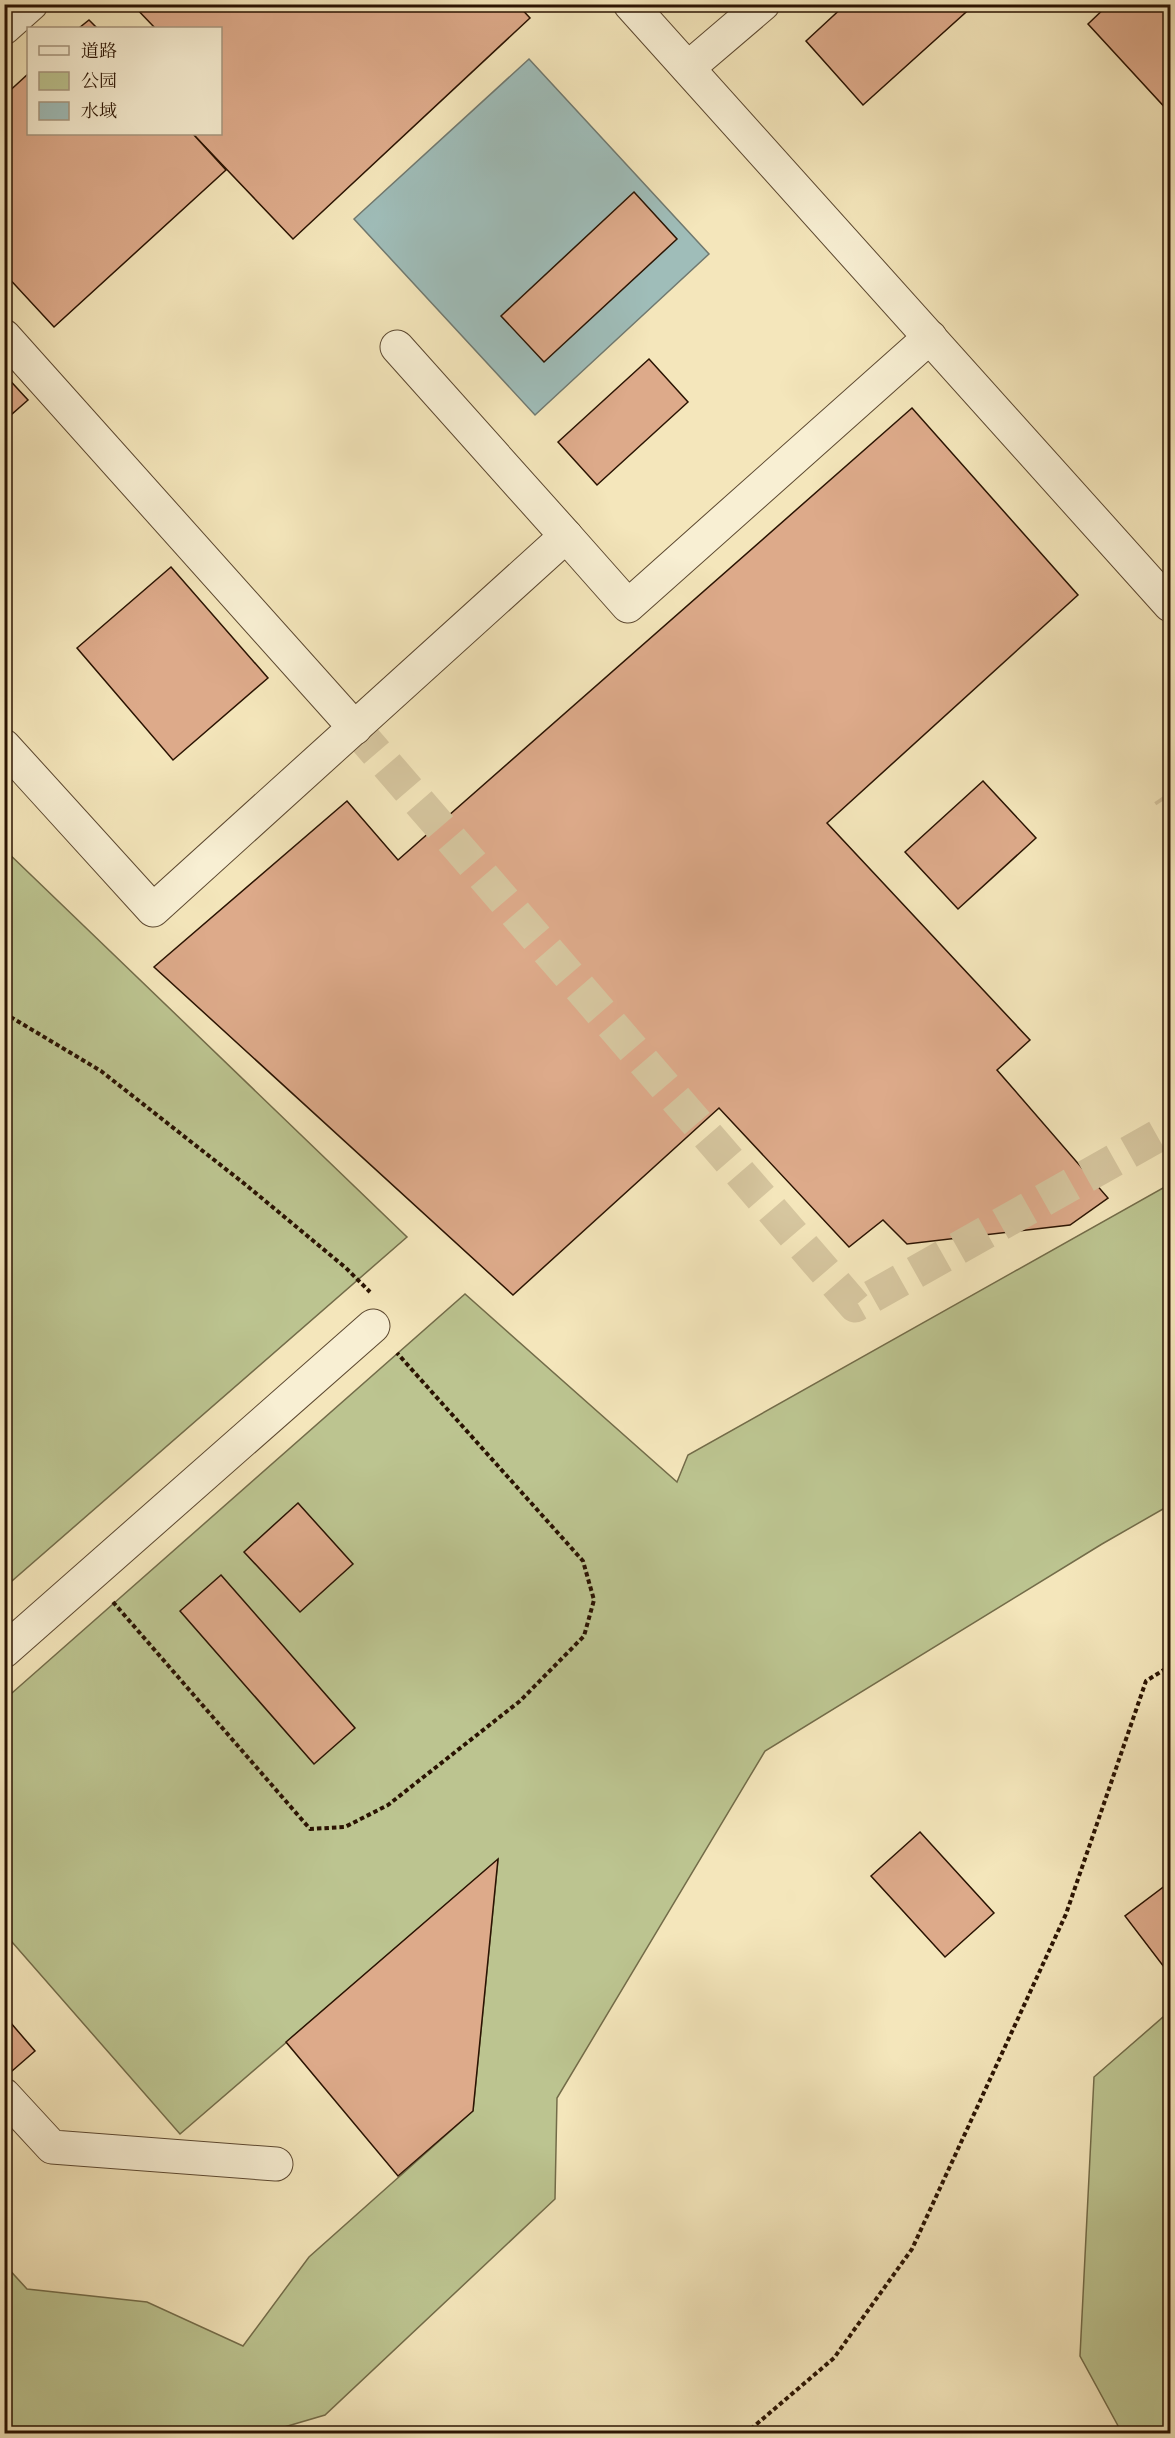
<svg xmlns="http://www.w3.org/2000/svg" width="1175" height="2438" font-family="'IM FELL English','Noto Serif SC',serif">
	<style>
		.green { fill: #bcc490; stroke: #736c49; stroke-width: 1.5 }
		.water { fill: #9fbdb9; stroke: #707970; stroke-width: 1.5 }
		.building { fill: #ddaa8a; stroke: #2a1302; stroke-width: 1.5 }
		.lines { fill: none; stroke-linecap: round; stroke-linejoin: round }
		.minor-tunnel { stroke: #d6c69f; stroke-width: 33; stroke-dasharray: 33 16; stroke-linecap: butt }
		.minor-casing { stroke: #5c4830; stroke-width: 35 }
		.path { stroke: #2a1302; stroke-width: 4; stroke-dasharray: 4.5 3; stroke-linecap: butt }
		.minor { stroke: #f8efd3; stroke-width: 33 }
	</style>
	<rect width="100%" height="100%" fill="#f4e6bb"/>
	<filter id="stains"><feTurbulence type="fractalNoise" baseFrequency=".00333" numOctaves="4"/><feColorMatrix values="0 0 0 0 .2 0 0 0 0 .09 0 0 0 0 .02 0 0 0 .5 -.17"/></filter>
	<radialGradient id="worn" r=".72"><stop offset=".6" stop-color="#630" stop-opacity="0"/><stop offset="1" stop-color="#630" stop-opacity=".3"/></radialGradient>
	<g class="green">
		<polygon points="4,849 407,1237 5,1587 4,1587"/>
		<polygon points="1170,1184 1170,1505 1102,1544 765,1751 557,2098 555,2199 325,2415 264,2433 5,2433 5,2265 27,2289 147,2302 243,2346 309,2257 473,2111 498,1860 180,2134 5,1934 4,1700 465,1294 677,1482 688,1455"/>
		<polygon points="1170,2011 1170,2433 1122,2433 1080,2356 1094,2077"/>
	</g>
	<polygon class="water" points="529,59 709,254 535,415 354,219"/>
	<g class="building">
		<polygon points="132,4 517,4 530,18 293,239 193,134 220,134 220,28 155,28"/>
		<polygon points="846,4 903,5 975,4 863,105 806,41"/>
		<polygon points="1109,4 1170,4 1170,113 1088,24"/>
		<polygon points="89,20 97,28 79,28"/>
		<polygon points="28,74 28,134 193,134 226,170 54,327 4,273 4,96"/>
		<polygon points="634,192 677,239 544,362 501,316"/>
		<polygon points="649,359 688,402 597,485 558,442"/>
		<polygon points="4,374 28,400 4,421"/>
		<polygon points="912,408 1078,595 827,823 1030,1040 997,1070 1108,1198 1070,1225 907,1244 883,1220 849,1247 719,1108 513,1295 154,967 347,801 398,860"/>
		<polygon points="171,567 268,678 173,760 77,648"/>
		<polygon points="983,781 1036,838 958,909 905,852"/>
		<polygon points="298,1503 353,1564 300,1612 244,1552"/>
		<polygon points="221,1575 355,1728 314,1764 180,1611"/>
		<polygon points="920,1832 994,1913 945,1957 871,1876"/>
		<polygon points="498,1859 473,2111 398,2176 286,2042"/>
		<polygon points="1170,1882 1170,1962 1164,1967 1125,1916"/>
		<polygon points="4,2015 35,2051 12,2071 4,2062"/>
	</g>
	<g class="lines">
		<g class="minor-tunnel">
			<polyline points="355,728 855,1306 1170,1129"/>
			<polyline points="1168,793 1170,796"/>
		</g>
		<defs>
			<g id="minor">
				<polyline points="630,4 1170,605"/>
				<polyline points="4,28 31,4"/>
				<polyline points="688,68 763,4"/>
				<polyline points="4,336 355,728"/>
				<polyline points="566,536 628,606 930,337"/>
				<polyline points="4,746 153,910 566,536 397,347"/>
				<polyline points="4,1651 373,1326"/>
				<polyline points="4,2095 52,2147 276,2164"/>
			</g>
		</defs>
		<use href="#minor" class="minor-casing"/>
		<g class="path">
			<polyline points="4,1013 101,1071 246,1185 346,1268 370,1292"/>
			<polyline points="113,1602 310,1829 345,1827 388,1805 520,1701 584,1636 594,1600 583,1561 397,1353"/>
			<polyline points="745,2434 834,2358 912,2249 1066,1914 1146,1681 1170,1666"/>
		</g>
		<use href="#minor" class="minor"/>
	</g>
	<rect width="1175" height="2438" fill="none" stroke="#f4e6bb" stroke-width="24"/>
	<rect x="6" y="6" width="1163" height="2426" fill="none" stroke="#2a1302" stroke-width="3"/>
	<rect x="12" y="12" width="1151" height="2414" fill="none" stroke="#2a1302" stroke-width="1.5"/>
	<rect x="27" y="27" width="195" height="108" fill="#f8efd3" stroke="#a6977f" stroke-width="1.5"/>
	<rect x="39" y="46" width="30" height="9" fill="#f8efd3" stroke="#a6977f" stroke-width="1.5"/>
	<text x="81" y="57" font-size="18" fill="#2a1302">道路</text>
	<rect x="39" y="72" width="30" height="18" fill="#bcc490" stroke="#a6977f" stroke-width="1.5"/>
	<text x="81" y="87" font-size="18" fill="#2a1302">公园</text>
	<rect x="39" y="102" width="30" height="18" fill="#9fbdb9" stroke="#a6977f" stroke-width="1.5"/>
	<text x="81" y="117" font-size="18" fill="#2a1302">水域</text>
	<rect width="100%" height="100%" filter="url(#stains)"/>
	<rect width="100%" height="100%" fill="url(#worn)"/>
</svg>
